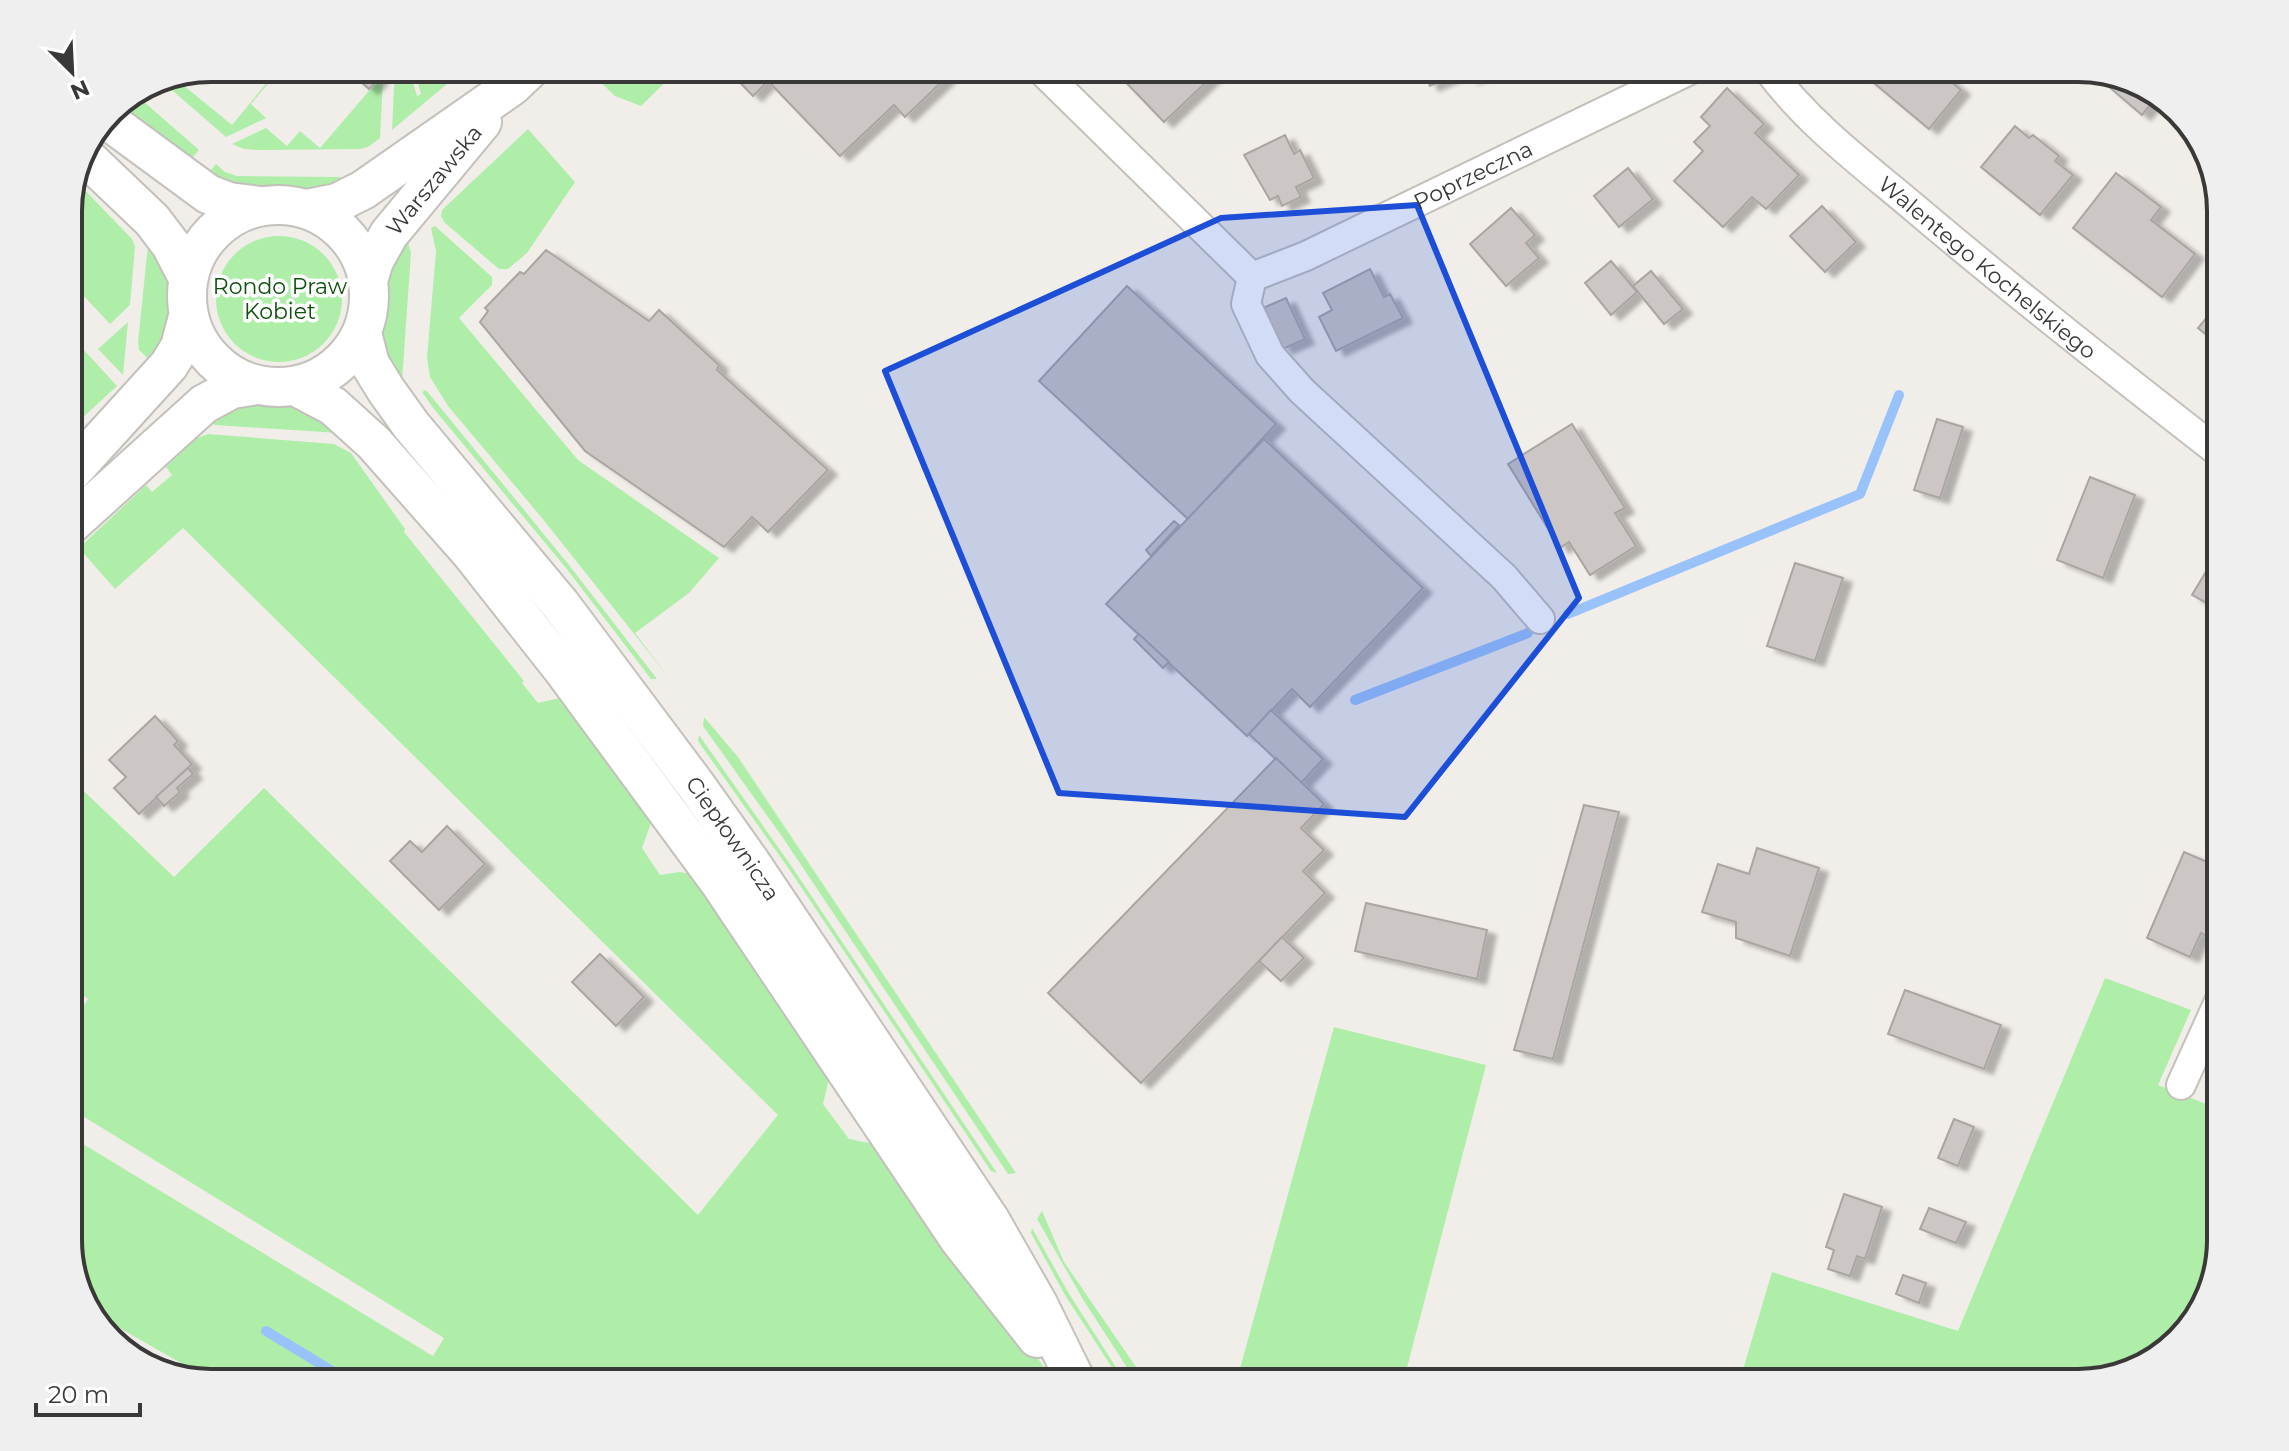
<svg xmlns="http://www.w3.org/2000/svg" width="2289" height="1451" font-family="Montserrat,sans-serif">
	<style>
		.green { fill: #aeeea9 }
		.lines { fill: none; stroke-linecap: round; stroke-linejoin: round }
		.stream { stroke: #99c2fb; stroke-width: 10 }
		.building { fill: #ccc7c4; stroke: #aaa5a2; stroke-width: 2; filter: url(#shadow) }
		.street-casing { stroke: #c4c1bc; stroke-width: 32 }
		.secondary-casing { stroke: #c4c1bc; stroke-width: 42 }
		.street { stroke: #fff; stroke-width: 28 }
		.secondary { stroke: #fff; stroke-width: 38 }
		.marked { fill: #1d4ed8; fill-opacity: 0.2; stroke: #1d4ed8; stroke-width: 6; stroke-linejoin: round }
		.labels { text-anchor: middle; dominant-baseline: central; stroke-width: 7; stroke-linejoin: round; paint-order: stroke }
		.street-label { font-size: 22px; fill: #3a3937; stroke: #fff }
		.park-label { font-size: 22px; fill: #0d500d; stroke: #fff }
		.rim { fill: none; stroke: #3a3937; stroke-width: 4 }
	</style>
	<defs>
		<filter id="shadow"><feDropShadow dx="9" dy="5" stdDeviation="2" flood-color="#0004"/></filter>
	</defs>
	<rect width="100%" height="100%" fill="#f1eee9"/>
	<g class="green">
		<polygon points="279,68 281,68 251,104 266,118 226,137 158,78 172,76 232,125"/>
		<polygon points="395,68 405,68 410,73 417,96 421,94 417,80 428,68 466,68 392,130"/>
		<polygon points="594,68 680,68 641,106 615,96 590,72"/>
		<polygon points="380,78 383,80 380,138 368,147 360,149 260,150 244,149 232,144 266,128 287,146 300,131 320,148"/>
		<polygon points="134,93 199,150 187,164 148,133 120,103"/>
		<polygon points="528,129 575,182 527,253 508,269 499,269 445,223 441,216 442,210"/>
		<polygon points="216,164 225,172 237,176 339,177 353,181 305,194 253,193 206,176"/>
		<polygon points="77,182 132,239 135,246 130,305 110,324 68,279 68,202"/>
		<polygon points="435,226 492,277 492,285 459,318 578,460 719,558 689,593 635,633 670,679 542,518 448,406 430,377 427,358 436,251 431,228"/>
		<polygon points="406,235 411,253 402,381 383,361 381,345 387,307 387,275"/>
		<circle cx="279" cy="299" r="63"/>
		<polygon points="153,239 173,283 173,319 153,363 139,350 138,342 148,245"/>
		<polygon points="128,322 123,375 98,349"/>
		<polygon points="83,349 117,386 68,431 68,364"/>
		<polygon points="426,390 569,565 657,679 651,679 566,568 434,409 422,392"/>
		<polygon points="239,402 310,409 338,433 215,425 204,417"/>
		<polygon points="208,434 334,444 351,453 405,529 404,532 524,681 522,683 538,703 564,697 653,817 642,848 660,875 679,872 692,874 829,1079 823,1104 849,1139 879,1145 1019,1333 1049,1374 1051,1383 216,1383 86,1309 68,1249 68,1135 433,1356 444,1338 68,1107 68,1030 88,999 68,983 68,776 174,877 264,788 698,1215 778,1115 183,528 115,589 79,548 146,485 152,492 172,475 166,467 197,438"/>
		<polygon points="704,717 738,757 1016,1173 1008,1174 783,838 703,726"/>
		<polygon points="699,735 792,867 997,1173 991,1171 789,869 698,741"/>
		<polygon points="2105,978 2191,1010 2158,1085 2221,1110 2221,1241 2197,1319 2149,1364 2079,1383 1739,1383 1772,1272 1958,1331"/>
		<polygon points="1334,1027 1486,1065 1403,1383 1236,1383"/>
		<polygon points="1042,1211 1064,1262 1147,1383 1137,1383 1084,1301 1037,1219"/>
		<polygon points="1032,1228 1068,1292 1126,1383 1122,1383 1065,1295 1031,1233"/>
	</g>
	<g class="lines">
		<g class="stream">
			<polyline points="1568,614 1860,494 1899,395"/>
			<polyline points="1355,700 1528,633"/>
			<polyline points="266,1331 352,1383"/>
		</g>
	</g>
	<g class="building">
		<polygon points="354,68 366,68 379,79 369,89 350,72"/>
		<polygon points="730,68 950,68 953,71 905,117 894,105 840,156 768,81 753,96 728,70"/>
		<polygon points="1116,68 1221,68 1164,122 1114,70"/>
		<polygon points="1422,68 1494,68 1470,79 1466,70 1430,86"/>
		<polygon points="1866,68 1935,68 1961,90 1929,129 1862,73"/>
		<polygon points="2116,79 2157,92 2159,94 2142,115 2109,87"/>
		<polygon points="1727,88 1764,124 1755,133 1799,175 1766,209 1752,197 1723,227 1674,181 1703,151 1694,142 1710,126 1701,117"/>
		<polygon points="2015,126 2029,138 2033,135 2059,156 2055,161 2073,175 2040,215 1981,167"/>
		<polygon points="1285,135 1294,154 1300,150 1314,178 1296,187 1301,197 1282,206 1278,196 1270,200 1244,155"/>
		<polygon points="1628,168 1653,199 1619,227 1594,196"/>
		<polygon points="2116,173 2161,207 2151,220 2195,254 2162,297 2073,228"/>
		<polygon points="1822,206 1856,242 1825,272 1790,236"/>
		<polygon points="1511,208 1535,235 1526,243 1539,258 1506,286 1470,244"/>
		<polygon points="546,250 649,321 659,310 719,365 717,370 828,470 768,532 752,517 724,547 585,451 480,322 488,311 485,308 520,272 524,274"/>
		<polygon points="1611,261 1637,292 1611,315 1585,283"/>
		<polygon points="1370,269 1384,297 1390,294 1403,318 1336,351 1319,317 1332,310 1323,293"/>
		<polygon points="1651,271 1683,309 1664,324 1633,286"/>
		<polygon points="1127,286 1276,424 1188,519 1039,381"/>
		<polygon points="1286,298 1305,339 1283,349 1263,308"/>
		<polygon points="2221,300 2221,347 2198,328"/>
		<polygon points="1937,419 1963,427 1940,498 1914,490"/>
		<polygon points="1572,424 1625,508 1615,513 1636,546 1590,575 1569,542 1560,548 1508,464"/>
		<polygon points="1264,439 1423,588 1310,707 1292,689 1247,736 1106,604"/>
		<polygon points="2090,477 2135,495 2103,578 2057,560"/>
		<polygon points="1174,521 1179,525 1151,556 1146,550"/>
		<polygon points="2219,550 2221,551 2221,611 2192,595"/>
		<polygon points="1795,563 1843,578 1815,661 1767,646"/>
		<polygon points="1139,634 1169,662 1163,668 1134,639"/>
		<polygon points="1271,710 1323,759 1301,783 1249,734"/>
		<polygon points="155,716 178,741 174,745 192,764 139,814 114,788 126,777 109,760"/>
		<polygon points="1276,758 1324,804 1301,828 1324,850 1303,871 1325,893 1141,1083 1048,993"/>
		<polygon points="188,768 193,774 177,788 180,792 164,806 156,797"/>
		<polygon points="1584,805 1619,812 1553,1059 1514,1050"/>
		<polygon points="447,826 485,864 439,910 390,861 410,841 422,852"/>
		<polygon points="1757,848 1819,868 1790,956 1736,938 1736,922 1702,912 1718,864 1749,874"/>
		<polygon points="2184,852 2221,868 2221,893 2213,912 2220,915 2210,938 2201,933 2190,957 2147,938"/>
		<polygon points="1366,903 1487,930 1477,979 1355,951"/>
		<polygon points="1282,937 1304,958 1281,981 1259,961"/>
		<polygon points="600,954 644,997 616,1026 572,982"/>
		<polygon points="1905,990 2001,1025 1984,1069 1888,1034"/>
		<polygon points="1954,1119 1974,1127 1958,1166 1938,1158"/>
		<polygon points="1844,1194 1882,1207 1865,1259 1857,1256 1850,1276 1828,1269 1834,1250 1826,1247"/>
		<polygon points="1929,1208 1966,1222 1956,1243 1920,1229"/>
		<polygon points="1903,1275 1926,1283 1919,1303 1896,1294"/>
	</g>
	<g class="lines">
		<defs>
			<g id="street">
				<path id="s1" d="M1039,68L1252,277L1306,256L1694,68"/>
				<path id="s2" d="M1767,68C1807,123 1865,166 1917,210C2016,294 2118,374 2221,454"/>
				<polyline points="1252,277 1246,304 1270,355 1302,391 1504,577 1540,619"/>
				<polyline points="2181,1085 2221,997"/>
			</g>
			<g id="secondary">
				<polyline points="106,119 208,194 229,202 260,206"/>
				<polyline points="88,159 152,220 171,245 188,278"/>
				<circle cx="278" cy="296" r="91"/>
				<polyline points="307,209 337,203 363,190 512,86 531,68"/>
				<path id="s3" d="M368,281L374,261L389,234L482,122"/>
				<path id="s4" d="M362,333L370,364L386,390L411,425L561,605L695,784L751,863L990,1220L1038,1304L1077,1383"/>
				<polyline points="295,386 333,406 374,443 471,553 564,671 720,883 959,1239 1037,1338"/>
				<polyline points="68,476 169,365 180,347 188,317"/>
				<polyline points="68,527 204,404 232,389 257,385"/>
			</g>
		</defs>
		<use href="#street" class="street-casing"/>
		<use href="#secondary" class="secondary-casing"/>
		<use href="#street" class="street"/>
		<use href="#secondary" class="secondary"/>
	</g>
	<path class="marked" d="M1417,205L1579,598L1405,817L1059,793L885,371L1221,218Z"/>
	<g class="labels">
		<g class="street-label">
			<text stroke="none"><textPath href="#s1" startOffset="542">Poprzeczna</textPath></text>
			<text stroke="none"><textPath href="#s3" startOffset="122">Warszawska</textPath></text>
			<text stroke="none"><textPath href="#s2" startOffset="298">Walentego Kochelskiego</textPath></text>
			<text stroke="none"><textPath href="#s4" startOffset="630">Ciepłownicza</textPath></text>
		</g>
		<g class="park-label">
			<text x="280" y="286">Rondo Praw<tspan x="280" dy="25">Kobiet</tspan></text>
		</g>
	</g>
	<path d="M0 0H2289V1451H0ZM211 82H2078A129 129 0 0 1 2207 211V1240A129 129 0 0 1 2078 1369H211A129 129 0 0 1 82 1240V211A129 129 0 0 1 211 82Z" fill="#efefef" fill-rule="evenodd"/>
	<path class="rim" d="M211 82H2078A129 129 0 0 1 2207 211V1240A129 129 0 0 1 2078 1369H211A129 129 0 0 1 82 1240V211A129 129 0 0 1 211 82Z"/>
	<g transform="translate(72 72) rotate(156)" stroke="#ffffff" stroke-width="6" paint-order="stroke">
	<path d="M0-6L14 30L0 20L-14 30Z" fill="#3a3937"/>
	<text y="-12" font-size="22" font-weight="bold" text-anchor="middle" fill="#3a3937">N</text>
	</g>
	<path d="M36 1403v12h104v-12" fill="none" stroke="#3a3937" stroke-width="4"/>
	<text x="48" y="1403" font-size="24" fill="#3a3937" stroke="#ffffff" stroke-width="6" paint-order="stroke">20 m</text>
</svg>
